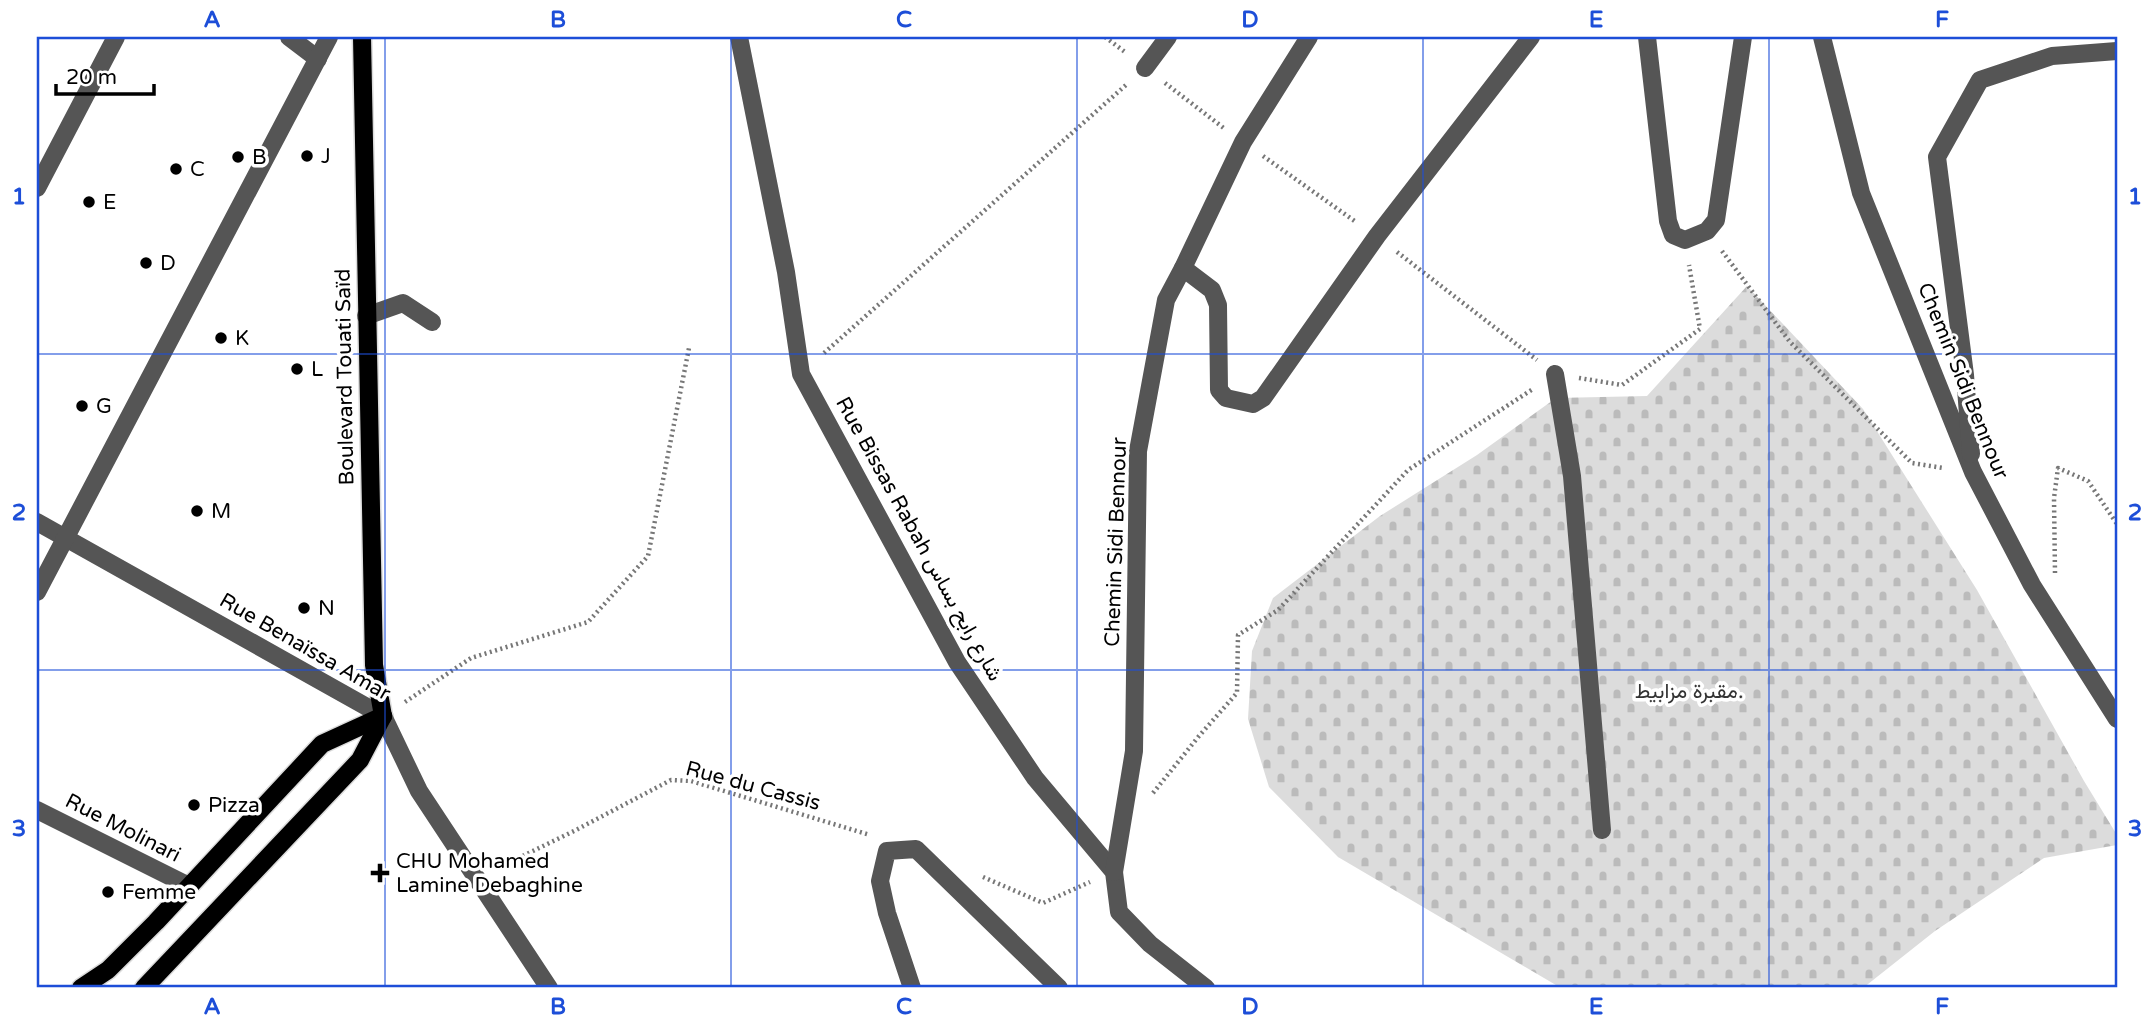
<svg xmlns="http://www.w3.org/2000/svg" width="2154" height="1025" font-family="'Varela Round',Vazirmatn,sans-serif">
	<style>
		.cemetery { fill: url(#cemetery-stones) }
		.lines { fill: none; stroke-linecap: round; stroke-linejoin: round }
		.major-casing { stroke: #dbdbdb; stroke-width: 21 }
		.path { stroke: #777; stroke-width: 4.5; stroke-dasharray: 2 3.5; stroke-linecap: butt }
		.minor { stroke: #555; stroke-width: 18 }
		.major { stroke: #000; stroke-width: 18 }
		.grid { fill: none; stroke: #1d4ed8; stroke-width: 2; stroke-opacity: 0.55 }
		.poi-dot { fill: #000; stroke: #fff; stroke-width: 2.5 }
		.labels { text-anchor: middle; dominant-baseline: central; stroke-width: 7; stroke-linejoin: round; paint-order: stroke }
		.poi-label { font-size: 21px; fill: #000; stroke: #fff; text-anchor: start }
		.street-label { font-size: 21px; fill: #000; stroke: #fff }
		.park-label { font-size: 21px; fill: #333; stroke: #fff }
		.neatline { fill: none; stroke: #1d4ed8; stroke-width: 2.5 }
		.grid-label { font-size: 23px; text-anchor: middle; font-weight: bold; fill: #1d4ed8 }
	</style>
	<defs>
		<pattern id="cemetery-stones" width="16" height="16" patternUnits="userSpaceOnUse" patternTransform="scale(1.75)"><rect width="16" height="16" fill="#dcdcdc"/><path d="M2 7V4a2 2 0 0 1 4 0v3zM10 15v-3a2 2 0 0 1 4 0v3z" fill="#bbb"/></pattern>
	</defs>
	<rect width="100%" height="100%" fill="#fff"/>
	<polygon class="cemetery" points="1747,286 1863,409 1977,590 2084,781 2117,835 2117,845 2044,858 1935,931 1863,988 1561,988 1338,857 1269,787 1248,719 1252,651 1273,598 1380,516 1477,455 1556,398 1647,396"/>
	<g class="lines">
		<defs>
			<g id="major">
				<polyline points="362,37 374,665 383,716"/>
				<polyline points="81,988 108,970 156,922 322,744 383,716"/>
				<polyline points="144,988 360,760 383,716"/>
			</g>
		</defs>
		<use href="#major" class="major-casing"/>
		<g class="path">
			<polyline points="1105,37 1125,52"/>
			<polyline points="1165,83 1225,129"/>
			<polyline points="1263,156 1356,222"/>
			<polyline points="1722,251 1790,342 1912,463 1943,468"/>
			<polyline points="1397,252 1537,360"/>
			<polyline points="824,353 1126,85"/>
			<polyline points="1579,378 1622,385 1700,329 1689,265"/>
			<polyline points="2055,573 2054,498 2058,468 2088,481 2117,524"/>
			<polyline points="405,702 471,658 588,622 648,556 689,348"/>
			<polyline points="1153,793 1199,736 1237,693 1238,635 1278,610 1408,470 1533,389"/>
			<polyline points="498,868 574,831 671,780 691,781 870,835"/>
			<polyline points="983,877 1043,903 1090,882"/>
		</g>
		<g class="minor">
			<polyline points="289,37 318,59"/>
			<polyline points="739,37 786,272 801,374 957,662 1035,778 1114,872 1119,912 1150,944 1206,988"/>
			<polyline points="1647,37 1668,221 1673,235 1685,240 1707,231 1716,220 1743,37"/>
			<polyline points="1822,37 1861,193 1973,472 2032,585 2117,719"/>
			<polyline points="1145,68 1168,37"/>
			<polyline points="37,188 116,37"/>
			<polyline points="1183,268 1243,142 1309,37"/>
			<polyline points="366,316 403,303 432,322"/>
			<polyline points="1555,374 1572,476 1602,830"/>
			<polyline points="1971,454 1965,375 1937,157 1980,80 2052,56 2117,51"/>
			<polyline points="37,522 383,716 419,791 549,988"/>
			<polyline points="37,592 329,37"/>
			<polyline points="37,810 189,886"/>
			<polyline points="1114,872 1134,751 1138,451 1166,300 1183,268 1212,290 1218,305 1219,390 1226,398 1253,404 1263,398 1377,236 1531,37"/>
			<polyline points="912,988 887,913 880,881 887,851 916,849 1059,988"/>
		</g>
		<use href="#major" class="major"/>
	</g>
	<path class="grid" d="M385,37V988M731,37V988M1077,37V988M1423,37V988M1769,37V988M37,354H2117M37,670H2117"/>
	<g class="poi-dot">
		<circle cx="307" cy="156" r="7"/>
		<circle cx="238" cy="157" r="7"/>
		<circle cx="176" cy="169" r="7"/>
		<circle cx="89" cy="202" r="7"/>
		<circle cx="146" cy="263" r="7"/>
		<circle cx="221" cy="338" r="7"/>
		<circle cx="297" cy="369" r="7"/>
		<circle cx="82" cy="406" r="7"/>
		<circle cx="197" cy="511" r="7"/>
		<circle cx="304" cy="608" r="7"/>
		<circle cx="194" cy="805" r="7"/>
		<path d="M376.5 862.5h7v7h7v7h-7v7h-7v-7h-7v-7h7z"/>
		<circle cx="108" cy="892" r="7"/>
	</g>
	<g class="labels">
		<g class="poi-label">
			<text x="321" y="156">J</text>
			<text x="252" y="157">B</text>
			<text x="190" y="169">C</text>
			<text x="103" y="202">E</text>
			<text x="160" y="263">D</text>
			<text x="235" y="338">K</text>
			<text x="311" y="369">L</text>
			<text x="96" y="406">G</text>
			<text x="211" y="511">M</text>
			<text x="318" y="608">N</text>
			<text x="208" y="805">Pizza</text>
			<text x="396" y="861">CHU Mohamed<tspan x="396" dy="24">Lamine Debaghine</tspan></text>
			<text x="122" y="892">Femme</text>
		</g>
		<g class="street-label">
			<text transform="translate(345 377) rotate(-91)">Boulevard Touati Saïd</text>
			<text transform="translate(1963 381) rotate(68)">Chemin Sidi Bennour</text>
			<text transform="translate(919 539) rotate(61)">Rue Bissas Rabah شارع رابح بساس</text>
			<text transform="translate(1116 542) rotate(-88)">Chemin Sidi Bennour</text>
			<text transform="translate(305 647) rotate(30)">Rue Benaïssa Amar</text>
			<text transform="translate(753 786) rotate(15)">Rue du Cassis</text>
			<text transform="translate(123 828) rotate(27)">Rue Molinari</text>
		</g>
		<g class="park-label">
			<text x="1689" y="691">مقبرة مزابيط.</text>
		</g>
	</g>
	<rect width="2154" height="1025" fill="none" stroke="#ffffff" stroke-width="77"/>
	<path d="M56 84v10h98v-10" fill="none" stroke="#000000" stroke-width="3.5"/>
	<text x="66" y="84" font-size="21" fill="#000000" stroke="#ffffff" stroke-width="5" paint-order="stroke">20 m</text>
	<rect x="38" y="38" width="2078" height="948" class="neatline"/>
	<g class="grid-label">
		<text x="212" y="27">A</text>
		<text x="558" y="27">B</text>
		<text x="904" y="27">C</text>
		<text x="1250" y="27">D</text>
		<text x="1596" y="27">E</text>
		<text x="1942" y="27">F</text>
		<text x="19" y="204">1</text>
		<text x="2135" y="204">1</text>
		<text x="19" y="520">2</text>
		<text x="2135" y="520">2</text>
		<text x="19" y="836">3</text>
		<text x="2135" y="836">3</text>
		<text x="212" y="1014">A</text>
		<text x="558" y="1014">B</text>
		<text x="904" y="1014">C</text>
		<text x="1250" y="1014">D</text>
		<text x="1596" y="1014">E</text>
		<text x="1942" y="1014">F</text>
	</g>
</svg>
